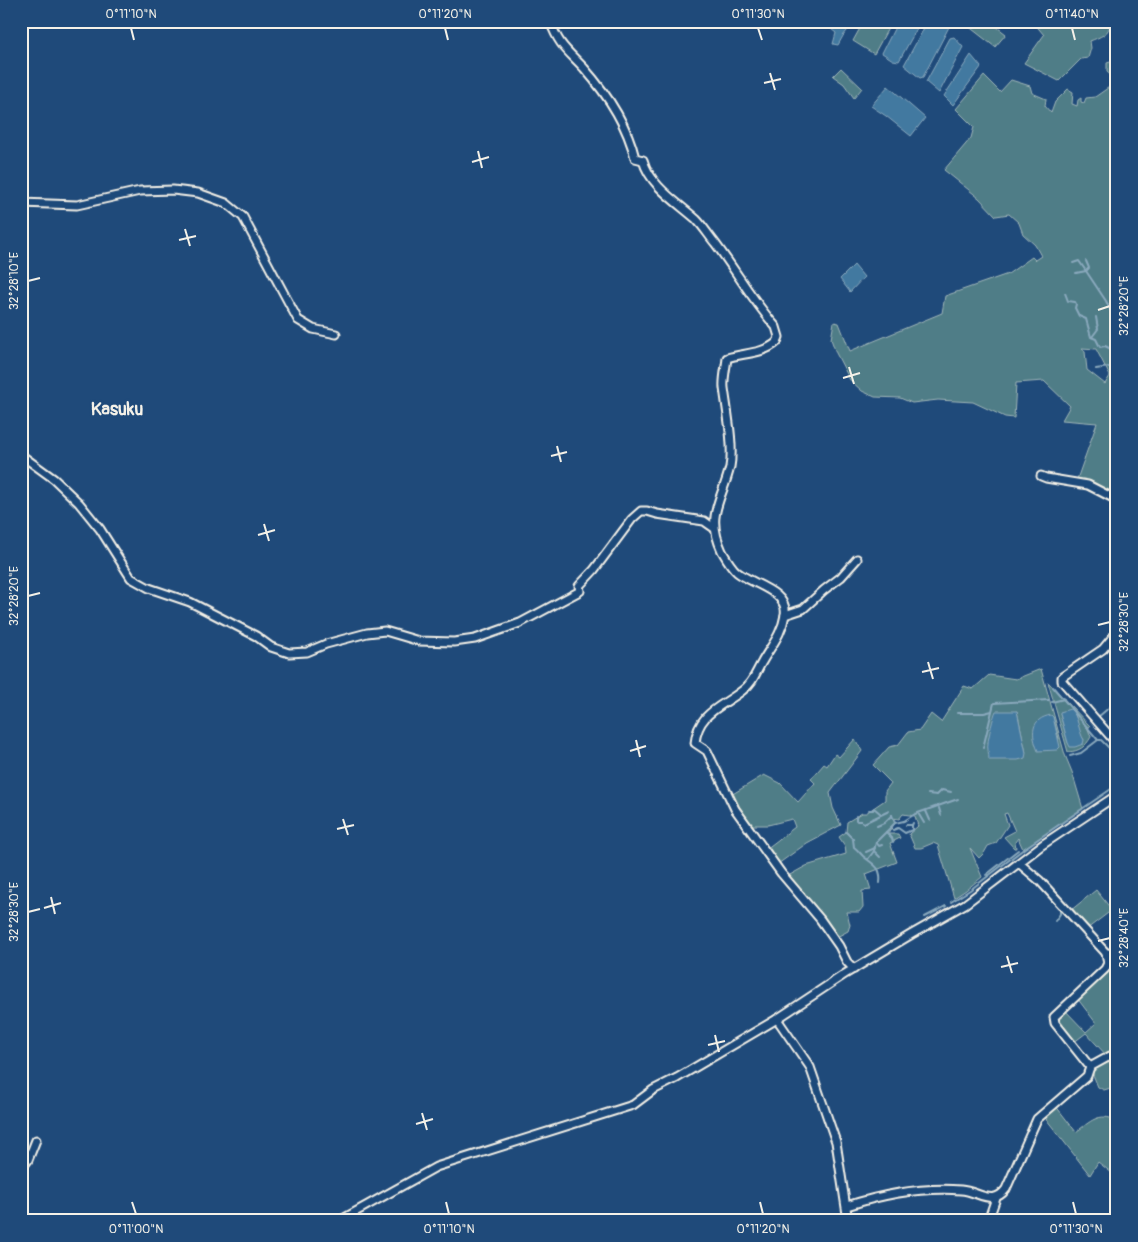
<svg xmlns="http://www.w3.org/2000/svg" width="1138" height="1242" font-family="Pangolin,sans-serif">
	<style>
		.green { fill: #4f7d87; stroke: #a2b7b8; fill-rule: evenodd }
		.water { fill: #4379a0; stroke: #8aa9bd }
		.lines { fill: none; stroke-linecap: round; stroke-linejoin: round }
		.stream { stroke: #8aa9bd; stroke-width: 2 }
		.street-casing { stroke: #f4f1e8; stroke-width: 11 }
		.street { stroke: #1f4a7a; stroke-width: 7 }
		.ticks { fill: none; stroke: #f4f1e8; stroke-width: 2 }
		.labels { text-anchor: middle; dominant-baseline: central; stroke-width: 5; stroke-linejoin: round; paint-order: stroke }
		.quarter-label { font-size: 18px; font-weight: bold; fill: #f4f1e8; stroke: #1f4a7a }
		.neatline { fill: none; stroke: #f4f1e8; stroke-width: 2 }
		.ticks-label { font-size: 12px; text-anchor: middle; fill: #f4f1e8 }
	</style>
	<rect width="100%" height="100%" fill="#1f4a7a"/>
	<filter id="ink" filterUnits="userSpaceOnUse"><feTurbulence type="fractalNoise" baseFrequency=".02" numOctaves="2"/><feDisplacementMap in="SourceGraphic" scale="10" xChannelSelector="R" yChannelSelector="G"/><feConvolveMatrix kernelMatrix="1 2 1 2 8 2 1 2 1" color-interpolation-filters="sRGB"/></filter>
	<g filter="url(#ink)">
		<g class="green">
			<polygon points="864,21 892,21 874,54 853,41"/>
			<polygon points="964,21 989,21 1006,34 995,47 963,22"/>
			<path d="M1035,21H1081L1089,26L1110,23C1110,34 1100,37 1090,41L1091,48L1088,58L1081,59L1059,81L1024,63L1044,35L1034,23Z"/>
			<path d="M1117,60V503L1075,485L1097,423L1062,420L1070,406L1044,381L1016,383L1014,418L1005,417L973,402L938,400L912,403L900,398L875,397L862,391L850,380L836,353L831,339L834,322L839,323L850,351L942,313L945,296L1008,274L1032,257L1035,260L1041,256L1035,245L1023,234L1019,223L1009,214L996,216L979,198L944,170L971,138L974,127L956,109L984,76L1000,92L1011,80L1030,86L1032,93L1046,99L1045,106L1051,113L1055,102L1068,89L1073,92L1072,104L1077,106L1078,100L1081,98V102L1084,103L1086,98L1095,97L1115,83L1113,77L1107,72V63ZM1082,348L1096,349L1110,376L1105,384L1087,370L1085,352Z"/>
			<polygon points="841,68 862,88 854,98 844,84 833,76"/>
			<path d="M1041,669L1065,755L1072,772L1083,809L1023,849L1018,838L1015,842L1016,848H1014L1004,837L1015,831L1007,813L1004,814L1008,825L996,843L988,846L984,853L979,858L970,848L982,877L966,890L954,898L938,845L933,843L921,848H915L909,834L918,826L915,816L903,814L899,819L893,818L895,823L888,834H898L900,838L890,843L897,862L866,874L871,890L862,891L863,907L859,912H847L850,925L848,931L835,938L825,920L788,876L806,866L846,854L845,846L839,837L846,832L847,822L862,813H866L885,800V791L891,783L873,765L889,747L898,745L908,732L920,730L931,714L941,722L964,686L973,689L989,675L1016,679ZM1017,711L1026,753L988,743L993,726ZM1053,717L1059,739L1035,743Z"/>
			<path d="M1048,682L1090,726L1088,729L1091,737C1085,747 1080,751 1068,752ZM1075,713L1080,734L1084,740L1068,743L1060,714Z"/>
			<polygon points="855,739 862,751 830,793 833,808 841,825 807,843 778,864 766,849 795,827 792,819 768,825 750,825 737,808 731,795 764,775 780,783 798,802 815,783 811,779 824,764 827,766 835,754 839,757"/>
			<polygon points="1096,890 1112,910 1087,929 1070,911"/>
			<polygon points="1109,956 1117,957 1117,1046 1107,1056 1086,1033 1073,1043 1057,1023 1056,1016 1064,1009 1086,1032 1096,1023 1077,998 1107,972 1111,965"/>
			<polygon points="1115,1058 1117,1060 1117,1086 1104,1090 1098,1087 1092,1072 1093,1068"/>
			<path d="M1055,1105L1076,1132C1090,1122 1099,1111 1117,1121V1177L1098,1162L1090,1175L1043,1115Z"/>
		</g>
		<g class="water">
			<polygon points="827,21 855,21 843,36 838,45 833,44 836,33 831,29 835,26 834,23 830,24"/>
			<polygon points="898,21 921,21 899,61 893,60 882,53"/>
			<polygon points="928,21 948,21 950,25 923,77 920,78 904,65"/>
			<polygon points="954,37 963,47 939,93 926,82 950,38"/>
			<polygon points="971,55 981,67 953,105 944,96"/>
			<polygon points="888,86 925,118 911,136 886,116 871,106"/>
			<polygon points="854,265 864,277 850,292 840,279"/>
			<path d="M1070,709C1079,716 1078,731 1084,740L1083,744L1075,747H1070L1068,743L1060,714V712Z"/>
			<path d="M996,711H1017L1026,753L1025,758L1018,760H989C989,754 987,748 988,743C988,738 994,714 996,711Z"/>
			<path d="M1051,715L1053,717L1060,747L1057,750L1038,751C1031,734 1030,719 1051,715Z"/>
		</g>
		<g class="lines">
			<g class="stream">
				<polyline points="1086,261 1089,268 1086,271 1106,301 1117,324"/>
				<polyline points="1073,263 1079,261 1086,271 1076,273"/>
				<polyline points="1065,293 1068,301 1075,302 1076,304 1075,308 1079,316 1086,319 1091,337 1096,339 1100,347 1105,346 1113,350 1114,357 1117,360"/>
				<polyline points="1092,337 1098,329 1096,317"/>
				<polyline points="1096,369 1109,367 1115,369 1117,368"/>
				<polyline points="1053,687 1098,740 1101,740 1117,756"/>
				<polyline points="1052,702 1064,699"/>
				<polyline points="957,713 984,713 992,711"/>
				<polyline points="1098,717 1117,701"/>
				<polyline points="983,748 994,703 1049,700"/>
				<polyline points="1070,756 1081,753 1098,740"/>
				<polyline points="928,794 937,795 942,790 951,792"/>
				<polyline points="939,808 941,815"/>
				<polyline points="869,810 873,810 874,808 881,814"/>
				<polyline points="926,811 930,820"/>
				<polyline points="918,813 924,823"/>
				<polyline points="892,815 895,823"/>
				<polyline points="856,820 856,816"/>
				<polyline points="857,821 861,821 864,823 889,811"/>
				<polyline points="906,825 912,825 913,823"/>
				<polyline points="877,826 884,823 892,815"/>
				<polyline points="893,830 898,828 905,833 912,830 912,825"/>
				<path d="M846,832L853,839L854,847C858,850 860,853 863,856C873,865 882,866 880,883"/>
				<polyline points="886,832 892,838 893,842"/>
				<polyline points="876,842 879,846 882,845"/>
				<polyline points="866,852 875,848"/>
				<polyline points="875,852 880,857"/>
				<polyline points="868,859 874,851 876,842 895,823 904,821 915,814 958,799"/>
				<polyline points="986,875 1018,850"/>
				<polyline points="951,902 970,890 1025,848 1117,785"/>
				<polyline points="925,917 946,906"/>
				<polyline points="1055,921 1060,914 1060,907"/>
			</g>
			<defs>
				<g id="street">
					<path d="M550,21C559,46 567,50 584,68C607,94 627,124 635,158L643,160C650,186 677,202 696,219C703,226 709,236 715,243C736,271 753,301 776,327L779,337L777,342C764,354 743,353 727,358C726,368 723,379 724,388C727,411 734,446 730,467C722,501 705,514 722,551C726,558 731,567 737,572C751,584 789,591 785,615C782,634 771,646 762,662C756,672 753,683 743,690C722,707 698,712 695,743L707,751L735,809L781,873L820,919L839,946L847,962L854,969"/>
					<polyline points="21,203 77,205 140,191 173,190 198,193 226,203 243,217 298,320 313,329 336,334"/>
					<polyline points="21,455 54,479 79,503 100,529 131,578 149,588 190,602 256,636 271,647 289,653 307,652 326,644 367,633 385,631 419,641 454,642 475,639 520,623 580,591 579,586 594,570 632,519 641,511 647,511 657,514 704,521 714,528"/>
					<polyline points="1041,476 1046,478 1088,485 1117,500"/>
					<polyline points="785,615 803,609 824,590 841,577 857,559"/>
					<polyline points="1117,632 1103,649 1062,677 1062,681 1117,744"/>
					<polyline points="1020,864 1040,881 1106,953 1108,963 1105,969 1054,1017 1055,1023 1090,1067 1110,1056 1117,1057"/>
					<polyline points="1106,953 1117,954"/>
					<polyline points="777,1019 810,1067 836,1142 848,1221"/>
					<polyline points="21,1169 28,1160 36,1140"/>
					<path d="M847,1206C884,1194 921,1187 961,1190C978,1191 993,1207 1006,1189L1037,1119L1087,1076L1090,1067"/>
					<polyline points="339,1221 436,1167 633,1105 653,1090 677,1078 777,1019 845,974 912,934 965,904 1042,845 1117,795"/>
					<polyline points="988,1221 996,1198"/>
				</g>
			</defs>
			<use href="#street" class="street-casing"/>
			<use href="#street" class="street"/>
		</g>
	</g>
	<path class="ticks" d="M131,28L134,40M445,28L448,40M758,28L762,40M1072,28L1075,40M770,73L775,90M764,83L781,79M478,151L482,168M472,162L489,157M185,229L190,246M179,240L196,236M28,281L40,278M1098,310L1110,306M849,367L854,384M843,378L860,373M557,446L561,462M551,456L567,452M264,524L269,541M258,535L275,530M28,596L40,593M1098,625L1110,622M928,662L933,679M922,672L939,668M636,740L640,757M630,751L646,746M343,819L348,835M337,829L354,825M51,897L55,914M44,908L61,903M28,912L40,909M1098,941L1110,938M1007,956L1012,973M1001,967L1018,963M715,1035L719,1052M708,1045L725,1041M422,1113L427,1130M416,1124L433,1119M132,1202L136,1214M446,1202L449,1214M760,1202L763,1214M1073,1202L1076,1214"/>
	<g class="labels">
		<g class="quarter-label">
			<text x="117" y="409">Kasuku</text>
		</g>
	</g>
	<rect width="1138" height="1242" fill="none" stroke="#1f4a7a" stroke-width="55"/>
	<rect x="28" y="28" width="1082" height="1186" class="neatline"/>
	<g class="ticks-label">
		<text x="131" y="18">0°11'10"N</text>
		<text x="445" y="18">0°11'20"N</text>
		<text x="758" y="18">0°11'30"N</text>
		<text x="1072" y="18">0°11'40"N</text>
		<text transform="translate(14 281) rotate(-90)" y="4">32°28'10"E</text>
		<text transform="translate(1124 306) rotate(-90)" y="4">32°28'20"E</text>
		<text transform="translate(14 596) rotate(-90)" y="4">32°28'20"E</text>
		<text transform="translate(1124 622) rotate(-90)" y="4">32°28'30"E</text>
		<text transform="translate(14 912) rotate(-90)" y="4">32°28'30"E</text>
		<text transform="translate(1124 938) rotate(-90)" y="4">32°28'40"E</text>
		<text x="136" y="1233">0°11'00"N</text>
		<text x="449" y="1233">0°11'10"N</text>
		<text x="763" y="1233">0°11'20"N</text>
		<text x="1076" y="1233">0°11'30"N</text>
	</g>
</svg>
